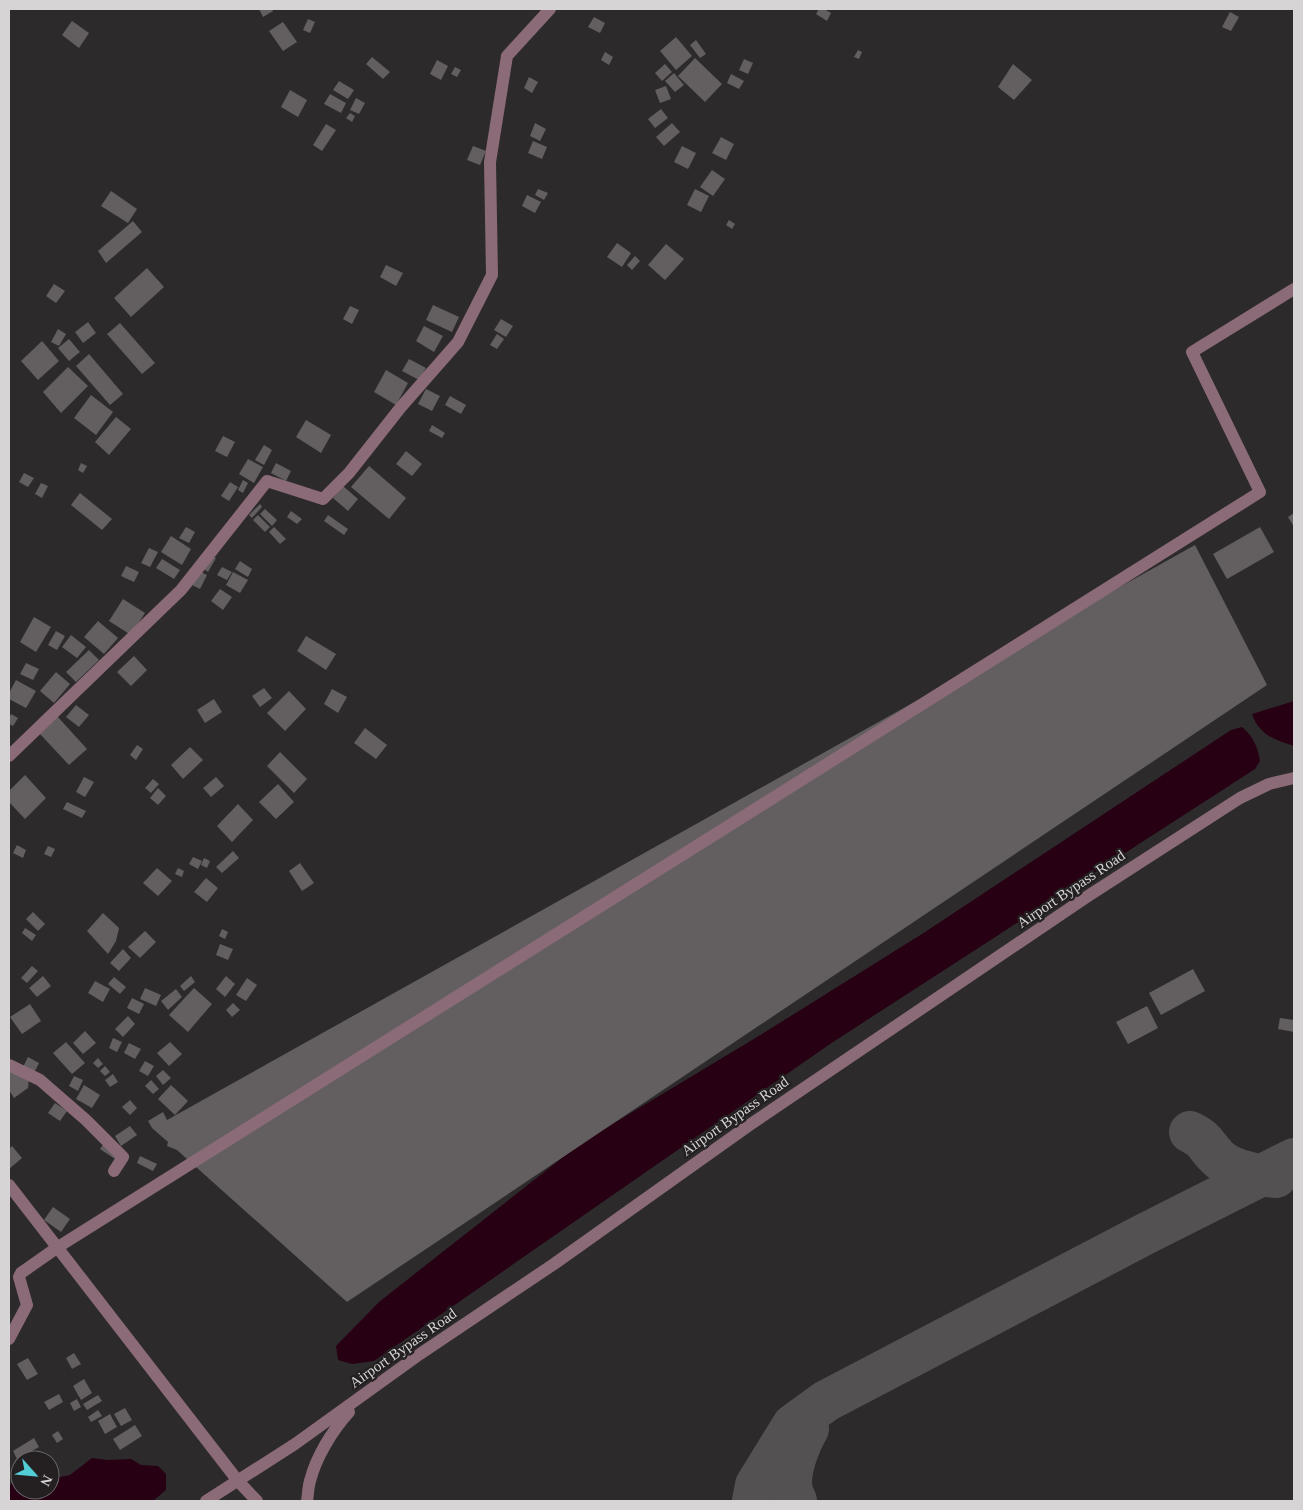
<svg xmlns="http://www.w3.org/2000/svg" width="1303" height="1510" font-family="Georgia,serif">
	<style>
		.water { fill: #270014 }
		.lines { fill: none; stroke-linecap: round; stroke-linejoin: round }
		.taxiway { stroke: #545152; stroke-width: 42 }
		.building { fill: #635f60 }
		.minor { stroke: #8b6b78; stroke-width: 12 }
		.labels { text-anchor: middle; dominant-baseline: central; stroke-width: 4.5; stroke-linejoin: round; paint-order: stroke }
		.street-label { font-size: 15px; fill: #d6d4d5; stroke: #242022 }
	</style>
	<rect width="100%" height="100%" fill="#2d2a2b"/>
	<g class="water">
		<path d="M1294,701V746C1275,740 1259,735 1252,714Z"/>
		<path d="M1242,727C1253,736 1258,747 1260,761L1255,769L833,1042L374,1361L352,1364L338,1360L336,1346L379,1302L581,1143L762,1034L922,934L1231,730Z"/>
		<polygon points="92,1458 108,1460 131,1459 141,1465 158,1466 166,1474 166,1490 153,1501 9,1501 9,1486 20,1476 20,1490 50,1490 50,1479 70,1475"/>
	</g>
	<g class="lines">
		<g class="taxiway">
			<path d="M1190,1132C1206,1140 1204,1143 1215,1155C1229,1171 1256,1175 1276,1177"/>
			<polyline points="753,1501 756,1485 793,1425 826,1401 1145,1234 1294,1159"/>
			<path d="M796,1501C795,1498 792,1494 792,1490C788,1473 799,1444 808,1429"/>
		</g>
	</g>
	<g class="building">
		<polygon points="259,9 272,9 273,11 263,17"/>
		<polygon points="819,9 824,9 831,13 827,21 816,14"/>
		<polygon points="1230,12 1239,17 1231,31 1222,27"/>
		<polygon points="594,17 605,23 600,33 588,27"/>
		<polygon points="308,19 315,22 310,33 303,30"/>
		<polygon points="72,21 89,33 79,48 62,35"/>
		<polygon points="283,22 297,42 283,51 269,31"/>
		<polygon points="676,37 692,56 676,70 660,51"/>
		<polygon points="696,40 706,54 700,58 690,45"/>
		<polygon points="858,50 862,52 859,59 854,57"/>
		<polygon points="605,52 613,57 609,65 601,60"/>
		<polygon points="372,57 390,72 383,79 366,64"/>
		<polygon points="695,58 722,84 705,102 678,76"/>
		<polygon points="744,59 753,63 748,74 739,70"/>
		<polygon points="437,60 448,66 441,80 430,74"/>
		<polygon points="665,64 672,72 662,81 655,73"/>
		<polygon points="1013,64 1032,80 1014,100 998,87"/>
		<polygon points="455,67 461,70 457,77 451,74"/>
		<polygon points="674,73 684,85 675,92 665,81"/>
		<polygon points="731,74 744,81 739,89 727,83"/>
		<polygon points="529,77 538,82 532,93 524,88"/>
		<polygon points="339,81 354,90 348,99 333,90"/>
		<polygon points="666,86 671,99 660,103 655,90"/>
		<polygon points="290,90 307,100 298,117 281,107"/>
		<polygon points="330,94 346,103 341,113 324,104"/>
		<polygon points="356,98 365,103 359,114 350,110"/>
		<polygon points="661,109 668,118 655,128 648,119"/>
		<polygon points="350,113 355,116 352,122 346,118"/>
		<polygon points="535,123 546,129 540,141 530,136"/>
		<polygon points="672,123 680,132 664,146 656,137"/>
		<polygon points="326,124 336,130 322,151 313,145"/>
		<polygon points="721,137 734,144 726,160 712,153"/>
		<polygon points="533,141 547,147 542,159 528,153"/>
		<polygon points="473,146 486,151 480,165 467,160"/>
		<polygon points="682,146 696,153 688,169 674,162"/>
		<polygon points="712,170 725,179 713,196 700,187"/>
		<polygon points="538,189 548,193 544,200 535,195"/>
		<polygon points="695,189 709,196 701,212 687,205"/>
		<polygon points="111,191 137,209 128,223 101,206"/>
		<polygon points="527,195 541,202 535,213 522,206"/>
		<polygon points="729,220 735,224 732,229 726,225"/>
		<polygon points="133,221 142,232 106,263 98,251"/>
		<polygon points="617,243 631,253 622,267 607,257"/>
		<polygon points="666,244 684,259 665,280 648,265"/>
		<polygon points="635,256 640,261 632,270 627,265"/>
		<polygon points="386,265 403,273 396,286 380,277"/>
		<polygon points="147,268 164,287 131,317 114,298"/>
		<polygon points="54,284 65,291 56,303 46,296"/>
		<polygon points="433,305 459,317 452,332 426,320"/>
		<polygon points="350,306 359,310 352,324 343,319"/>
		<polygon points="501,319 513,326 506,337 494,330"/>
		<polygon points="88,322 96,333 83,343 75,332"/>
		<polygon points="120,323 155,363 142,374 107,334"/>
		<polygon points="424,326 443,336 434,352 416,341"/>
		<polygon points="58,329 66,334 59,346 51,342"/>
		<polygon points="497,334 504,339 497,349 490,345"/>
		<polygon points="69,339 80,352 69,361 58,348"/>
		<polygon points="42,341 59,361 38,380 21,361"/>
		<polygon points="89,354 123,394 110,405 76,366"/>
		<polygon points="409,359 426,368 419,380 402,371"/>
		<polygon points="68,367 88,386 61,413 43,392"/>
		<polygon points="386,370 408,383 396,405 374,392"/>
		<polygon points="426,389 440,396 432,411 418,404"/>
		<polygon points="91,395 113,412 96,435 74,418"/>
		<polygon points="450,396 466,405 461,414 445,405"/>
		<polygon points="116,417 131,429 109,455 95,442"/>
		<polygon points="306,420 331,435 321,453 296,437"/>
		<polygon points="432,425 445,433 442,438 429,431"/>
		<polygon points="223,436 235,442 227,457 215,451"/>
		<polygon points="264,445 272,450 264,465 255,460"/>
		<polygon points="406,451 422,464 412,476 396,464"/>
		<polygon points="248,459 263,467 254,483 239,474"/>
		<polygon points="81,463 87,466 83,473 78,470"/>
		<polygon points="276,463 291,471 286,481 271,473"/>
		<polygon points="369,466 406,498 389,519 351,487"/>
		<polygon points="24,473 34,478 28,487 19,482"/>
		<polygon points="243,480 248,483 243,493 238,490"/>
		<polygon points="230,482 238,487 229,501 221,496"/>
		<polygon points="41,483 48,486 42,498 35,494"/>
		<polygon points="343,486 358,499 348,511 333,498"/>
		<polygon points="80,493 112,519 102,530 71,505"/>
		<polygon points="260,504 262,507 252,518 249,515"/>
		<polygon points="265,509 277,520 272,526 260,514"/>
		<polygon points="291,511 302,519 297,524 287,517"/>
		<polygon points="1294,513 1294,527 1288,517"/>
		<polygon points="258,515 270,527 265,532 253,520"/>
		<polygon points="328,515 348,529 344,535 324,521"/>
		<polygon points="186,527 195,532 189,543 179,538"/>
		<polygon points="274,527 286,539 280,544 269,532"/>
		<polygon points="1260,527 1274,552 1227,579 1213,554"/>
		<polygon points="171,536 191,549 182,565 161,552"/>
		<polygon points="1195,545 1267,685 347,1302 177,1150 167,1146 168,1142 152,1128 148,1121 163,1112 167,1120"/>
		<polygon points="149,548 158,552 150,567 141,563"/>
		<polygon points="212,556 216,558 208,572 204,569"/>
		<polygon points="162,559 180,570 174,579 156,568"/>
		<polygon points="240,561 252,569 248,577 235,569"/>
		<polygon points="126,566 139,572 134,582 121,576"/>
		<polygon points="222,567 232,572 227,580 217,575"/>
		<polygon points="199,571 207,575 200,589 192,585"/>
		<polygon points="233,572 248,580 240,593 226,585"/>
		<polygon points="220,589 232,597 223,610 211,601"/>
		<polygon points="123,599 145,613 131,635 109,621"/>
		<polygon points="34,617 51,627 36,652 20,642"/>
		<polygon points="98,621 118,638 104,654 84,637"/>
		<polygon points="56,631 65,636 57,650 48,645"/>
		<polygon points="71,635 86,647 77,658 62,647"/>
		<polygon points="306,636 336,654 326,670 297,651"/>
		<polygon points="89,650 99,660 76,682 66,672"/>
		<polygon points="134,656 147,670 131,686 117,672"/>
		<polygon points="26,663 39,669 33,680 20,674"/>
		<polygon points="56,672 70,684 54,703 40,691"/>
		<polygon points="16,680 36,691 26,708 9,699 9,693"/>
		<polygon points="264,688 272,698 260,707 252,696"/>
		<polygon points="332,689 347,697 338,713 324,704"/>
		<polygon points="289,691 306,709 285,731 267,713"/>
		<polygon points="214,699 222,712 205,723 197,710"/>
		<polygon points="76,705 89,715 79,727 66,717"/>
		<polygon points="11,714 18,718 13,726 9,724 9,719"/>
		<polygon points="57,716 87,749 69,765 39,733"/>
		<polygon points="365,728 387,745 376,759 354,743"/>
		<polygon points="137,745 143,749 136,760 130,755"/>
		<polygon points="190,747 203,760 183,779 171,765"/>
		<polygon points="280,752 307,779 294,793 267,766"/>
		<polygon points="25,775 46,798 25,819 9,802 9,791"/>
		<polygon points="84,777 94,782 85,797 76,792"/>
		<polygon points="216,777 224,786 211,797 203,788"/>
		<polygon points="153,779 159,784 151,793 145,788"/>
		<polygon points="278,784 294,802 276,819 259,802"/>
		<polygon points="158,788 166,796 158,805 150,798"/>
		<polygon points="67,802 86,811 82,818 63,809"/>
		<polygon points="238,804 253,820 232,842 217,826"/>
		<polygon points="17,845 26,850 23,858 13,853"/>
		<polygon points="48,846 55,849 51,857 44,854"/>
		<polygon points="233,851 239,858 222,873 216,867"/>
		<polygon points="193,857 202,861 198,869 189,864"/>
		<polygon points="204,858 210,861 207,868 201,865"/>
		<polygon points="300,863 314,883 302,891 289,871"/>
		<polygon points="157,868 172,881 158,896 143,883"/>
		<polygon points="178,868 184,871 182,877 175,874"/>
		<polygon points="206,878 218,888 207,902 194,892"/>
		<polygon points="33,912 45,924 38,931 26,919"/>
		<polygon points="103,913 119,928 116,941 108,954 87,931"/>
		<polygon points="25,928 36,935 32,941 22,933"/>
		<polygon points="222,929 228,932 225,939 219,936"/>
		<polygon points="145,931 156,942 140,958 128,947"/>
		<polygon points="220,944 233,949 228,960 216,955"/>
		<polygon points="123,949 131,958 119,971 110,963"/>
		<polygon points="32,966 38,971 27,983 21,978"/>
		<polygon points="1193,969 1205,991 1161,1015 1149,993"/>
		<polygon points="43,976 51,986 37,997 29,988"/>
		<polygon points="191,976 195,982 184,991 180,986"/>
		<polygon points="226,976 235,984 225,997 216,989"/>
		<polygon points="114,977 126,987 120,994 108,984"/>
		<polygon points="247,978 257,985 246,1001 236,995"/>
		<polygon points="95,981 110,989 103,1002 88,993"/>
		<polygon points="145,988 161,995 156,1006 140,999"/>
		<polygon points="194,988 212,1004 188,1032 169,1015"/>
		<polygon points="176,989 182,997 168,1010 161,1001"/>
		<polygon points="132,998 144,1004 139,1014 127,1008"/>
		<polygon points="233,1003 240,1010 232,1017 226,1010"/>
		<polygon points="30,1004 41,1021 22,1034 10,1017"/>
		<polygon points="1147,1006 1158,1028 1128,1044 1116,1022"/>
		<polygon points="128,1016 135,1024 123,1037 115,1029"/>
		<polygon points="1280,1018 1294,1020 1294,1032 1278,1029"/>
		<polygon points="85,1031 96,1043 83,1054 73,1043"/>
		<polygon points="113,1038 122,1042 117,1052 109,1048"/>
		<polygon points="66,1042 85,1063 72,1074 53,1053"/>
		<polygon points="170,1042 182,1054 169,1066 157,1053"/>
		<polygon points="129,1043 141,1049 135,1059 124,1053"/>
		<polygon points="28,1057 39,1063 34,1073 23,1067"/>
		<polygon points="98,1058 103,1064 98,1068 93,1063"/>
		<polygon points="145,1061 154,1066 148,1076 139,1071"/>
		<polygon points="105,1066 110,1072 105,1076 100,1071"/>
		<polygon points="163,1070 171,1078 163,1085 156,1076"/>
		<polygon points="9,1071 29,1078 28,1088 14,1098 9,1090"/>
		<polygon points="113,1074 118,1082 110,1087 105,1080"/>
		<polygon points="74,1076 83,1080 78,1091 69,1086"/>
		<polygon points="151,1080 159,1089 153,1094 145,1086"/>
		<polygon points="84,1085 100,1095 92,1108 76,1099"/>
		<polygon points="171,1085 188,1101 175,1115 158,1099"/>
		<polygon points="130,1100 137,1108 130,1115 122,1107"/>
		<polygon points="55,1103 67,1111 60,1121 48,1113"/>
		<polygon points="130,1126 137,1135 121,1146 115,1136"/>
		<polygon points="104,1143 118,1154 115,1159 100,1149"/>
		<polygon points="12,1146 22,1158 9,1169 9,1149"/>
		<polygon points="140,1156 157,1164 153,1171 137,1163"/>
		<polygon points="53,1207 70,1219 61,1232 44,1220"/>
		<polygon points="74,1353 81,1364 72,1369 66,1358"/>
		<polygon points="28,1358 38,1374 27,1380 17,1364"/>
		<polygon points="84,1379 92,1393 81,1400 73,1386"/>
		<polygon points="59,1394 63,1402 49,1410 44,1402"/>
		<polygon points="98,1395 102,1401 87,1410 83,1404"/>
		<polygon points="77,1399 81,1407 74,1411 70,1403"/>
		<polygon points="125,1408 132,1420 121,1426 114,1414"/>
		<polygon points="98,1410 102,1416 91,1422 88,1417"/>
		<polygon points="110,1414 117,1427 105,1434 98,1421"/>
		<polygon points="135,1425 142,1436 120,1450 113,1439"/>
		<polygon points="58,1431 63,1439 57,1443 52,1435"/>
		<polygon points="34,1438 39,1447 17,1459 13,1451"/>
	</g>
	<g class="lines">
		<g class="minor">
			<polyline points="9,756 181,590 267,481 323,499 349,473 401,407 458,342 492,275 490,162 507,56 550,9"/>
			<polyline points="9,1065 40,1080 86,1120 123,1157 114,1171"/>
			<polyline points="9,1185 238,1481 257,1501"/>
			<polyline points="9,1339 27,1305 19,1277 21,1273 58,1247 1260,492 1192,352 1294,289"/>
			<polyline points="206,1501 295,1444 420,1354 554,1264 748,1126 1088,896 1240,798 1269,784 1294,778"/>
			<path d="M307,1501C308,1495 308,1488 310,1481C316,1457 332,1431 349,1412"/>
		</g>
	</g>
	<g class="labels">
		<g class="street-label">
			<text transform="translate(1071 889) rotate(-34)">Airport Bypass Road</text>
			<text transform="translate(735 1116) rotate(-35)">Airport Bypass Road</text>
			<text transform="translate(403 1348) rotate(-35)">Airport Bypass Road</text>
		</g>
	</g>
	<rect width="1303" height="1510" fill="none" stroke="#d6d4d5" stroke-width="20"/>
	<g transform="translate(35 1475) rotate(117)"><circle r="24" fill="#242022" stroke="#6b686a"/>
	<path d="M0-4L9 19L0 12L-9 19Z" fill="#52ccd5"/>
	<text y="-8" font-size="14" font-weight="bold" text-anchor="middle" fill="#d6d4d5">N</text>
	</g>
</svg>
